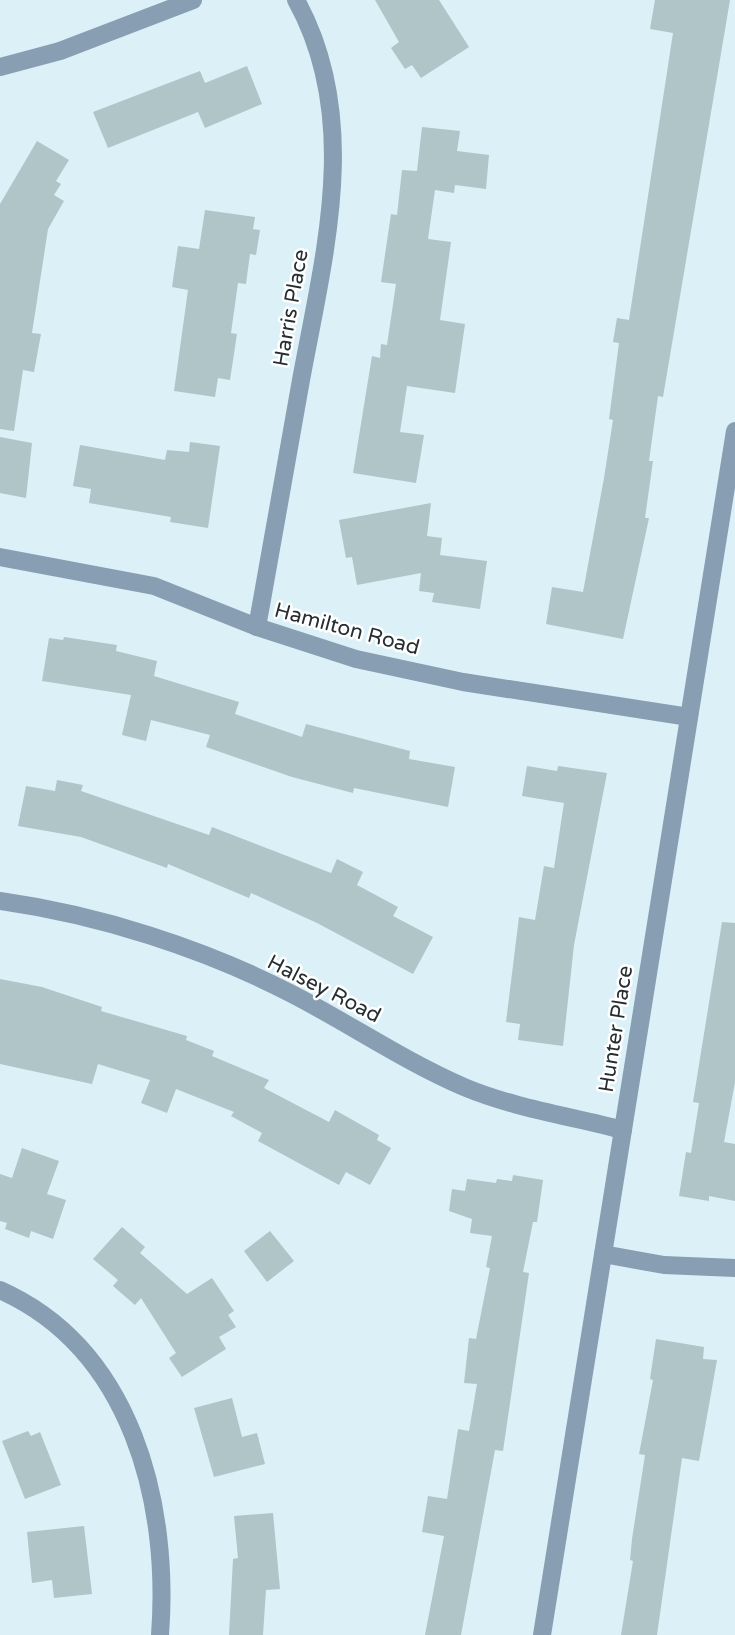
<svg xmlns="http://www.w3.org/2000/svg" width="735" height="1635" font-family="'Varela Round',sans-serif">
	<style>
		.building { fill: #afc5c7 }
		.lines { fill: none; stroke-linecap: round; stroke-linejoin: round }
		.minor { stroke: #889eb2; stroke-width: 18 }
		.labels { text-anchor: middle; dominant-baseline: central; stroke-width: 5; stroke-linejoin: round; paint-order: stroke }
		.street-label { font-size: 21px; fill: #262e31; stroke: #fff }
	</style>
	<rect width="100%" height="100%" fill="#dcf0f8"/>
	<g class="building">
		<polygon points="375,0 439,0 469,47 421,78 412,65 405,69 391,48 399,42"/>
		<polygon points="655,0 730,0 663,397 658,396 649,461 653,461 645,518 649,518 623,639 546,624 552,587 583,592 604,478 613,420 609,419 619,343 613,342 617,318 629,320 673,33 650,29"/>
		<polygon points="247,66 262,104 205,128 198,112 108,148 93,112 200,71 205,83"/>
		<polygon points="422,127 460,131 457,151 489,155 486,189 455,185 454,193 435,190 428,239 451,242 440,320 465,324 455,393 407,386 400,432 424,435 416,483 353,473 372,356 380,358 381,344 387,345 396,284 381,282 391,214 397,215 402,170 417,171"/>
		<polygon points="37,141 69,160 56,181 61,184 54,195 64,201 48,229 32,333 41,334 34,372 23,370 14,431 0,429 0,204"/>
		<polygon points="205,210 255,217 253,229 260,230 256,255 250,254 246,284 238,283 231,333 237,334 230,380 218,378 215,397 174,391 188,290 172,287 178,246 199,249"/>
		<polygon points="0,437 32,443 26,498 0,493"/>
		<polygon points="190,442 220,446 208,528 170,522 171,517 89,503 91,489 73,486 80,445 165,460 167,450 189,452"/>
		<polygon points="431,503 427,536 442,538 440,555 487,561 480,609 432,602 434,593 419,591 421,573 357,585 352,557 346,558 339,520"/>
		<polygon points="64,637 117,645 116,651 157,661 154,676 239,702 235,714 302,737 306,724 410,751 409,759 455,767 448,807 354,788 353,793 292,777 206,747 210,735 151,720 146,741 122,735 131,695 42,681 49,638 63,640"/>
		<polygon points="527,766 557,771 558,766 607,773 574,945 563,1046 518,1040 520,1024 506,1022 519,917 535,920 544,866 554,868 564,803 522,796"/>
		<polygon points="57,780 83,785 81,791 209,835 212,827 331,873 337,859 363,872 357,885 398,907 393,916 433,937 413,974 317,923 251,893 249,898 168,864 167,868 81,837 18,826 26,786 55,791"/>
		<polygon points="722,922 735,923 735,1082 724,1142 735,1144 735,1201 709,1196 709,1201 679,1196 686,1152 691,1153 699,1103 693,1102"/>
		<polygon points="0,979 42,987 102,1007 101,1011 187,1036 186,1040 214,1051 212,1056 269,1080 264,1088 329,1122 335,1110 379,1135 377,1140 391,1148 370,1185 346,1172 339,1185 258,1141 262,1133 231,1116 234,1112 176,1089 167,1113 141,1103 150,1080 98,1064 92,1084 0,1064"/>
		<polygon points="22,1148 59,1161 47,1194 66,1200 53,1239 31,1231 29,1238 5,1229 7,1223 0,1221 0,1174 12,1178"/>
		<polygon points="513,1175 543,1180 537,1222 533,1222 523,1272 529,1273 503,1451 495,1450 461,1635 425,1635 444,1536 422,1532 428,1496 447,1499 458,1429 469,1431 477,1384 464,1383 469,1338 476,1339 490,1268 486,1267 492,1236 470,1233 472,1219 449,1211 452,1189 465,1191 467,1179 496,1183 497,1179 512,1181"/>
		<polygon points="122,1227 145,1247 140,1253 187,1294 212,1278 234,1311 228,1315 236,1327 219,1337 226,1349 182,1377 169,1358 176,1353 141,1298 135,1305 113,1286 118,1280 93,1259"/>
		<polygon points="270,1231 294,1261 267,1282 244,1251"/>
		<polygon points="656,1339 704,1347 703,1359 717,1360 699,1461 682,1458 657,1635 621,1635 633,1561 630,1560 632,1539 645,1455 639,1454 653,1380 650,1379"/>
		<polygon points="232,1398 242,1437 257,1433 265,1464 214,1477 194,1408"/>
		<polygon points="28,1431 31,1436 40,1432 61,1485 25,1499 2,1441"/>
		<polygon points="273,1513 280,1589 266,1590 263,1635 229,1635 233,1559 238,1558 234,1516"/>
		<polygon points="84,1526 92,1594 54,1598 52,1580 32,1583 27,1532"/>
	</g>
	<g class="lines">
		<g class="minor">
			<polyline points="0,67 60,51 193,0"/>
			<polyline points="0,557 154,586 257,627 356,659 463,682 689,717"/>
			<path d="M257,627C272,545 286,463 301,380C324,255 362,119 296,0"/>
			<path d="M0,901C99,915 203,948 292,994C350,1024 404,1061 464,1087C514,1108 570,1116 623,1130"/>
			<polyline points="603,1254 664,1265 735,1268"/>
			<path d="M0,1290C132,1349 170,1503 160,1635"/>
			<polyline points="542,1635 735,431"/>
		</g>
	</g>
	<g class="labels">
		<g class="street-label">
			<text transform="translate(291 308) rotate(-80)">Harris Place</text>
			<text transform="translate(347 629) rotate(15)">Hamilton Road</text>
			<text transform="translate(324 989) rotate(27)">Halsey Road</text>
			<text transform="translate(616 1029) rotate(-81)">Hunter Place</text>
		</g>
	</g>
</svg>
